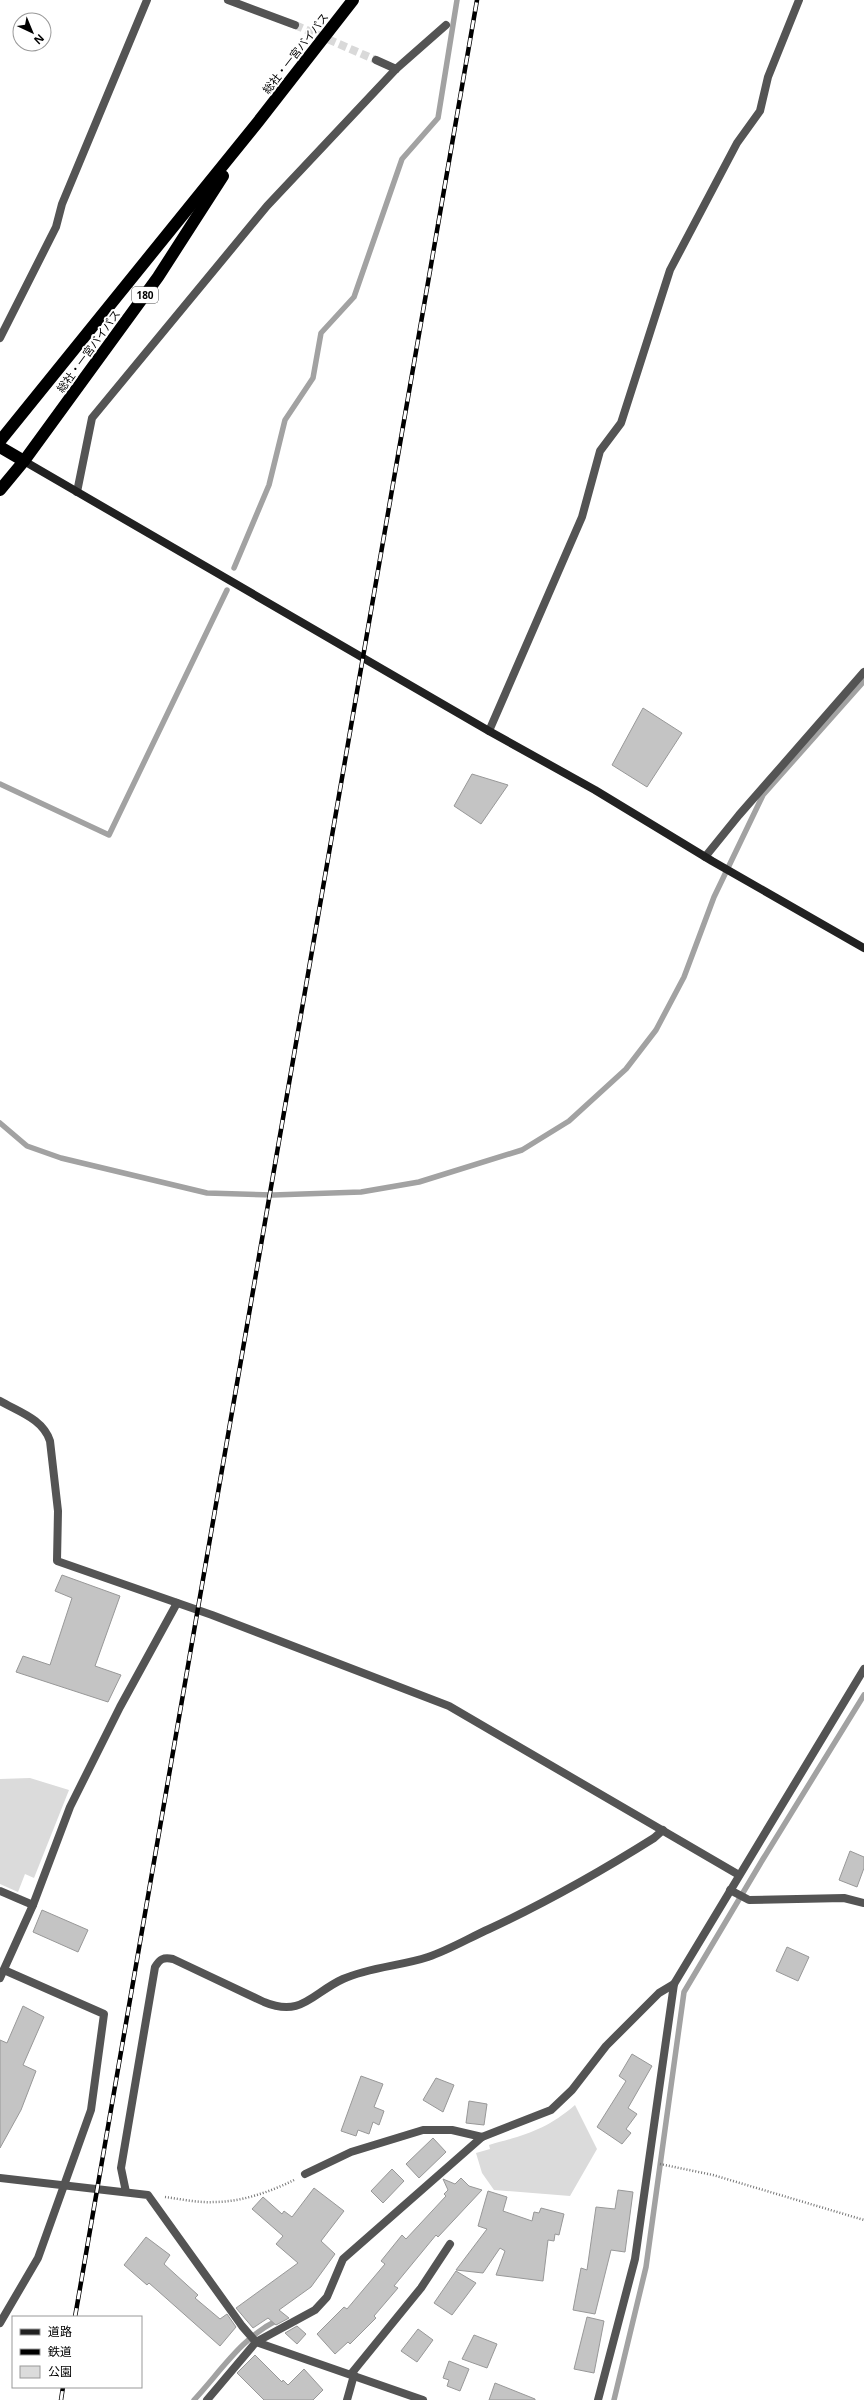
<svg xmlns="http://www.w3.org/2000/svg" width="864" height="2400" font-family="'Noto Sans','Noto Sans JP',sans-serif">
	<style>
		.green { fill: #dbdbdb }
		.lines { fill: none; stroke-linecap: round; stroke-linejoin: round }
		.stream { stroke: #a2a2a2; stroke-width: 5.5 }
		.building { fill: #c4c4c4; stroke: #989898 }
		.street-tunnel { stroke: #d9d9d9; stroke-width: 8; stroke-dasharray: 8 4; stroke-linecap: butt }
		.path { stroke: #767676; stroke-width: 2.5; stroke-dasharray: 1 2; stroke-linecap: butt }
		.street { stroke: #545454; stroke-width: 8 }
		.secondary { stroke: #212121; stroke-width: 8 }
		.highway { stroke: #000; stroke-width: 12 }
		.rail-casing { stroke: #000; stroke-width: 4.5 }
		.rail { stroke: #fff; stroke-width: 3; stroke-dasharray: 9; stroke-linecap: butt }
		.labels { text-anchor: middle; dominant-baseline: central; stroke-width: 4; stroke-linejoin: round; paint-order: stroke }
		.shield { fill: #fff; stroke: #4c4c4c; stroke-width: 1 }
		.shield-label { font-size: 10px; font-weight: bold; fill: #000 }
		.street-label { font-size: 11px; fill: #000; stroke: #fff }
	</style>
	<rect width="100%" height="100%" fill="#fff"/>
	<g class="green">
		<polygon points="30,1778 69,1790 34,1878 25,1874 18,1892 0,1884 0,1779"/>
		<path d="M575,2105L597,2149L570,2196L494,2190L482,2173L476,2153L490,2149L489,2145C525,2135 546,2130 575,2105Z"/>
	</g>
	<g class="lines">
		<g class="stream">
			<polyline points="234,568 269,485 285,420 313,378 321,333 354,297 402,159 438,118 457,0"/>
			<polyline points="0,784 109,835 227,590"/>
			<polyline points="0,1123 27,1146 61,1158 207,1193 273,1195 361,1192 419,1182 522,1150 569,1121 626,1069 656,1030 684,977 714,897 763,795 864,681"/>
			<path d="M194,2400C221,2371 242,2337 278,2320"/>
			<polyline points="614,2400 646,2267 684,1992 763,1859 864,1695"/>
		</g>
	</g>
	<g class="building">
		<polygon points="643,708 682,733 647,787 612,765"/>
		<polygon points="472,774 508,785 481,824 454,806"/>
		<polygon points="62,1575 120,1596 95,1666 121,1675 108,1702 16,1672 23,1656 50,1665 72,1598 55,1591"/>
		<polygon points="850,1851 864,1857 864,1868 857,1887 839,1880"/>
		<polygon points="42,1910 88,1930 78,1952 33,1932"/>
		<polygon points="787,1947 809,1957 798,1981 776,1971"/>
		<polygon points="23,2006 44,2017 23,2065 36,2071 21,2110 0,2148 0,2040 7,2043"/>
		<polygon points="632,2054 652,2066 628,2108 637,2114 626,2129 631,2133 622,2144 597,2127 626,2081 619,2076"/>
		<polygon points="361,2076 383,2084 374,2107 384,2111 379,2125 373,2122 369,2134 358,2130 356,2136 341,2131"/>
		<polygon points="436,2078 454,2085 443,2112 423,2100"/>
		<polygon points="469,2101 487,2104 484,2125 466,2123"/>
		<polygon points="433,2138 446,2152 419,2178 406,2164"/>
		<polygon points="392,2169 404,2181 383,2203 371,2191"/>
		<polygon points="461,2178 469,2186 482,2190 438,2237 436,2235 394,2286 398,2288 374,2316 376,2318 350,2344 348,2342 335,2354 317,2334 344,2307 347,2309 385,2264 381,2261 402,2235 406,2239 446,2196 444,2194 448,2190 443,2179 455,2184"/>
		<polygon points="314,2188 344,2211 321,2241 335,2254 311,2287 279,2310 289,2318 276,2325 268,2318 253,2328 236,2308 298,2263 276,2244 283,2236 252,2209 263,2197 282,2214 284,2211 292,2217"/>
		<polygon points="618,2190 633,2192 625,2252 611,2250 595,2314 573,2310 581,2268 587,2270 596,2207 615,2209"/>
		<polygon points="488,2191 507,2197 503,2211 532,2221 534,2212 539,2213 541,2208 564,2214 559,2235 555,2234 554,2241 548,2240 543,2281 496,2275 505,2251 500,2248 483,2273 456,2270 487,2229 478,2226"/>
		<polygon points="146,2237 170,2255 164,2264 198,2295 195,2298 220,2319 227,2314 236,2327 220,2346 149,2283 147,2285 124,2265"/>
		<polygon points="456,2271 476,2283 452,2315 434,2303"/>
		<polygon points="587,2317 604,2321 594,2373 574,2369"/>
		<polygon points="297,2326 306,2334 297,2344 285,2333"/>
		<polygon points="418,2329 433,2340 417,2362 401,2351"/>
		<polygon points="474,2335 497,2344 487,2368 462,2359"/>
		<polygon points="255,2355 282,2382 283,2380 288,2385 304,2369 323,2390 313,2400 264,2400 237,2373"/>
		<polygon points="449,2361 469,2369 460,2391 447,2386 449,2380 443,2378"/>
		<polygon points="495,2383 535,2399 535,2400 489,2400"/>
	</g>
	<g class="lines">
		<polyline class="street-tunnel" points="295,25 376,60"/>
		<g class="path">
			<polyline points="660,2164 713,2175 864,2220"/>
			<path d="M165,2197C181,2199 198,2203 214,2202C241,2202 270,2192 294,2180"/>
		</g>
		<g class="street">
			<polyline points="228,0 295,25"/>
			<polyline points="376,60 396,69"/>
			<polyline points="0,338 56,227 62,204 147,0"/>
			<polyline points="77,492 92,418 267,206 396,69 446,25"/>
			<polyline points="489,731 582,517 600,451 621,423 670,270 737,143 760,111 768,77 799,0"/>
			<polyline points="705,857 739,815 864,672"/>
			<path d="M0,1401C19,1412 43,1419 50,1441L58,1511L57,1561L212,1615L449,1706L739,1875"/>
			<polyline points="730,1890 749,1900 844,1898 864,1903"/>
			<polyline points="0,1891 33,1905"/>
			<polyline points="0,1978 33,1905 70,1807 120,1707 177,1603"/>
			<polyline points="305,2174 351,2152 423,2130 452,2130 482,2137 551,2110 572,2090 606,2046 659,1993 674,1984"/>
			<polyline points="0,2178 148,2195 242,2326 256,2342 423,2400"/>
			<path d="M126,2192L121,2168L155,1967C160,1959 163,1957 173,1959L264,2002C302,2018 312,1993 343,1979C370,1967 401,1966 428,1957C449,1950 469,1938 489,1929C547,1902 600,1872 654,1838L663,1830"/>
			<polyline points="0,2323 38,2258 91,2110 104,2014 4,1970"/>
			<polyline points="351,2374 421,2288 450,2244"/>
			<polyline points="207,2400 256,2342 315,2310 327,2297 343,2259 482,2137"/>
			<polyline points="347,2400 354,2375"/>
			<polyline points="598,2400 635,2259 674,1984 864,1669"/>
		</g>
		<polyline class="secondary" points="24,461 489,731 595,790 712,861 864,948"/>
		<g class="highway">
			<polyline points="0,441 258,122 353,0"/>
			<polyline points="0,447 24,461"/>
			<polyline points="0,490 24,461 158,277 223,176"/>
		</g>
		<defs>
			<g id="rail">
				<polyline points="75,2317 477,0"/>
				<polyline points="61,2400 63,2387"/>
			</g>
		</defs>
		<use href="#rail" class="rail-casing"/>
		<use href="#rail" class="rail"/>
	</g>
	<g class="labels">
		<rect class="shield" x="132" y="287" width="26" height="16" rx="3"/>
		<g class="shield-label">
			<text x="145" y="295">180</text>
		</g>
		<g class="street-label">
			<text transform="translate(295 53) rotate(-52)">総社・一宮バイパス</text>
			<text transform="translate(88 351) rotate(-54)">総社・一宮バイパス</text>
		</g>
	</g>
	<rect x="12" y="2316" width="130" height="72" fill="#ffffff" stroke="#999999"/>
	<rect x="20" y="2329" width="20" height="6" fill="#212121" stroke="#999999"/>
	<text x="48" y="2336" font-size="12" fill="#000000">道路</text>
	<rect x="20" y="2349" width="20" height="6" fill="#000000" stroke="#999999"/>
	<text x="48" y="2356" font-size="12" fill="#000000">鉄道</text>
	<rect x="20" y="2366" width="20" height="12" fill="#dbdbdb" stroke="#999999"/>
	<text x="48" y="2376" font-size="12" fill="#000000">公園</text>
	<g transform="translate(32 32) rotate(136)"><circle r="19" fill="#ffffff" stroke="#999999"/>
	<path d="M0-3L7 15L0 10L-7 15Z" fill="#000000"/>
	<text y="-6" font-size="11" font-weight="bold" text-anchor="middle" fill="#000000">N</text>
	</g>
</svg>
